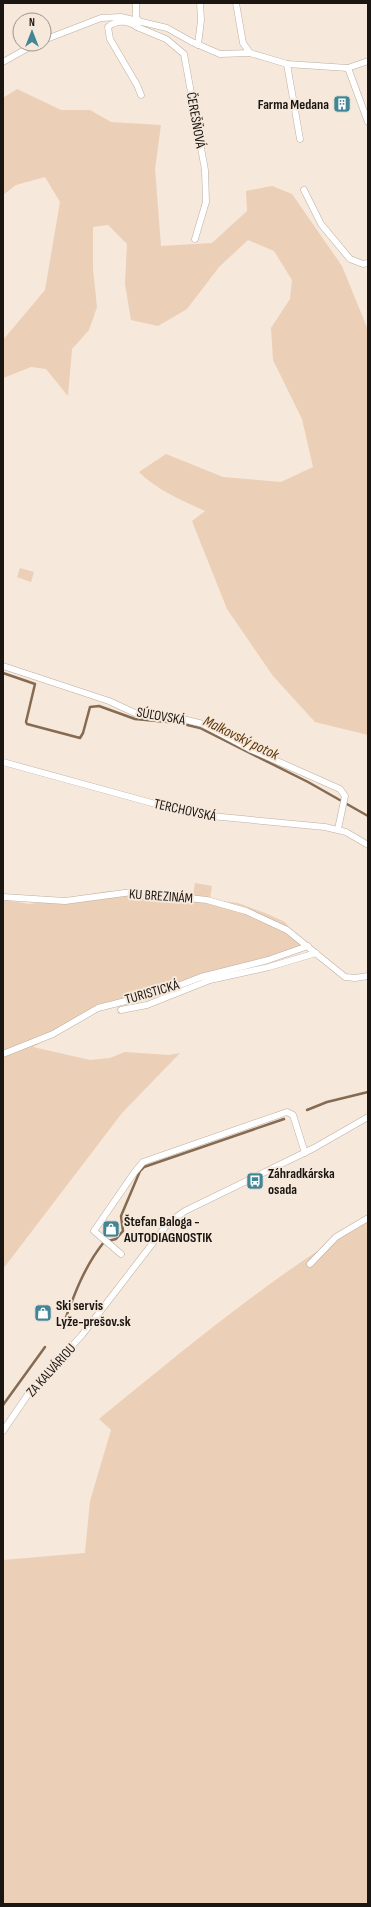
<svg xmlns="http://www.w3.org/2000/svg" width="371" height="1907" font-family="'Sofia Sans Condensed',sans-serif">
	<style>
		.green { fill: #ebcfb6 }
		.lines { fill: none; stroke-linecap: round; stroke-linejoin: round }
		.stream { stroke: #866a51; stroke-width: 2.5 }
		.minor-casing { stroke: #bcafa3; stroke-width: 7 }
		.minor { stroke: #fff; stroke-width: 6 }
		.labels { text-anchor: middle; dominant-baseline: central; stroke-width: 4; stroke-linejoin: round; paint-order: stroke }
		.poi-label { font-size: 14px; font-weight: bold; fill: #1b1612; stroke: #f6e8db; text-anchor: start }
		.street-label { font-size: 14px; fill: #1b1612; stroke: #f6e8db }
		.water-label { font-size: 15px; font-style: italic; fill: #5d370b; stroke: #f6e8db }
	</style>
	<rect width="100%" height="100%" fill="#f6e8db"/>
	<g class="green">
		<path d="M17,89L61,110H90L111,122L161,125L155,169L161,246L212,243L247,211L246,191L272,186L292,194L342,266L368,330V735L315,722L273,676L227,609L192,521L205,511C181,500 157,490 139,472L166,454L223,477L281,482L313,467L302,419L273,360L271,328L290,299L292,280L274,251L248,240L219,267L187,309L158,326L131,320L125,284L127,244L108,225L93,227V269L97,307L89,330L72,349L68,396L46,369L31,367L3,378V340L45,290L60,202L45,177L16,185L3,195V98Z"/>
		<polygon points="20,568 34,572 31,582 17,577"/>
		<polygon points="195,883 212,886 210,898 193,895"/>
		<polygon points="109,891 158,893 238,903 265,913 285,922 303,945 283,956 98,1010 33,1047 90,1060 110,1058 125,1052 169,1055 180,1053 122,1113 3,1269 3,900 30,904"/>
		<path d="M368,1219V1904H3V1560L85,1553L90,1501L111,1430L99,1419C186,1348 272,1276 368,1219Z"/>
	</g>
	<g class="lines">
		<g class="stream">
			<polyline points="3,673 35,684 26,722 27,724 80,738 83,733 90,707 99,706 135,719 179,723 200,728 308,782 368,816"/>
			<polyline points="307,1110 327,1102 368,1092"/>
			<path d="M62,1328C73,1298 83,1268 104,1242L116,1239L123,1231L121,1216L140,1171L144,1167L284,1119"/>
			<polyline points="3,1405 45,1347"/>
		</g>
		<defs>
			<g id="minor">
				<polyline points="236,3 243,43 250,53 287,64 348,68 368,61"/>
				<polyline points="136,20 136,3"/>
				<polyline points="138,20 137,27 166,39 184,54 205,170 206,202 195,239"/>
				<path d="M137,27C128,20 116,20 108,27L110,39L137,85L141,95"/>
				<polyline points="44,40 101,18 121,17 167,28 192,42 220,54 250,53"/>
				<polyline points="198,45 201,20 200,3"/>
				<polyline points="3,62 35,44"/>
				<polyline points="287,64 300,139"/>
				<polyline points="348,68 368,122"/>
				<polyline points="304,190 321,224 350,259 363,264 368,263"/>
				<polyline points="3,666 109,701 135,713 187,720 203,724 250,749 340,789 345,796 338,829"/>
				<polyline points="3,762 181,811 211,816 325,827 346,832 368,845"/>
				<polyline points="3,897 65,901 132,892 207,900 246,911 287,930 345,977 355,978 368,976"/>
				<polyline points="121,1010 147,1005 210,980 269,967 316,953"/>
				<polyline points="3,1054 53,1034 98,1008 165,991 201,977 268,960 308,946"/>
				<polyline points="121,1254 94,1231 134,1173 143,1162 287,1112 293,1115 305,1153"/>
				<polyline points="310,1264 336,1237 368,1218"/>
				<polyline points="3,1431 29,1393 82,1335 169,1222 185,1211 314,1148 368,1117"/>
			</g>
		</defs>
		<use href="#minor" class="minor-casing"/>
		<use href="#minor" class="minor"/>
	</g>
	<defs>
		<symbol id="building-square" viewBox="-11 -11 22 22"><rect x="-9" y="-9" width="18" height="18" rx="4" fill="#428695" stroke="#f6e8db"/><path d="M-4-6H4V6H1V3H-1V6H-4ZM-2.5-4.3h1.7v1.8h-1.7ZM.8-4.3h1.7v1.8H.8ZM-2.5-1h1.7V.8h-1.7ZM.8-1h1.7V.8H.8Z" fill="#fff"/></symbol>
		<symbol id="bus-square" viewBox="-11 -11 22 22"><rect x="-9" y="-9" width="18" height="18" rx="4" fill="#428695" stroke="#f6e8db"/><path d="M-5-6H5V4H4V6H2V4H-2V6H-4V4H-5ZM-3.5-4V0h7V-4ZM-3.5 1.2v1.5H-2V1.2ZM2 1.2v1.5H3.5V1.2Z" fill="#fff"/></symbol>
		<symbol id="shop-square" viewBox="-11 -11 22 22"><rect x="-9" y="-9" width="18" height="18" rx="4" fill="#428695" stroke="#f6e8db"/><path d="M-5-2.5h2.3a2.7 3.5 0 0 1 5.4 0H5L5.5 6h-11ZM-1.5-2.5h3a1.5 2.3 0 0 0-3 0Z" fill="#fff"/></symbol>
	</defs>
	<g fill-rule="evenodd">
		<use href="#building-square" x="332" y="94" width="20" height="20"/>
		<use href="#bus-square" x="245" y="1171" width="20" height="20"/>
		<use href="#shop-square" x="101" y="1219" width="20" height="20"/>
		<use href="#shop-square" x="33" y="1303" width="20" height="20"/>
	</g>
	<g class="labels">
		<g class="poi-label">
			<text x="329" y="104" text-anchor="end">Farma Medana</text>
			<text x="268" y="1173">Záhradkárska<tspan x="268" dy="16">osada</tspan></text>
			<text x="124" y="1221">Štefan Baloga -<tspan x="124" dy="16">AUTODIAGNOSTIK</tspan></text>
			<text x="56" y="1305">Ski servis<tspan x="56" dy="16">Lyže-prešov.sk</tspan></text>
		</g>
		<g class="street-label">
			<text transform="translate(196 120) rotate(80)">ČEREŠŇOVÁ</text>
			<text transform="translate(161 716) rotate(10)">SÚĽOVSKÁ</text>
			<text transform="translate(185 810) rotate(12)">TERCHOVSKÁ</text>
			<text transform="translate(161 896) rotate(4)">KU BREZINÁM</text>
			<text transform="translate(152 992) rotate(-16)">TURISTICKÁ</text>
			<text transform="translate(51 1370) rotate(-48)">ZA KALVÁRIOU</text>
		</g>
		<g class="water-label">
			<text transform="translate(241 738) rotate(26)">Malkovský potok</text>
		</g>
	</g>
	<rect width="371" height="1907" fill="none" stroke="#1b1612" stroke-width="8"/>
	<g transform="translate(32 32)"><circle r="19" fill="#f6e8db" stroke="#9e948b"/>
	<path d="M0-3L7 15L0 10L-7 15Z" fill="#428695"/>
	<text y="-6" font-size="11" font-weight="bold" text-anchor="middle" fill="#1b1612">N</text>
	</g>
</svg>
